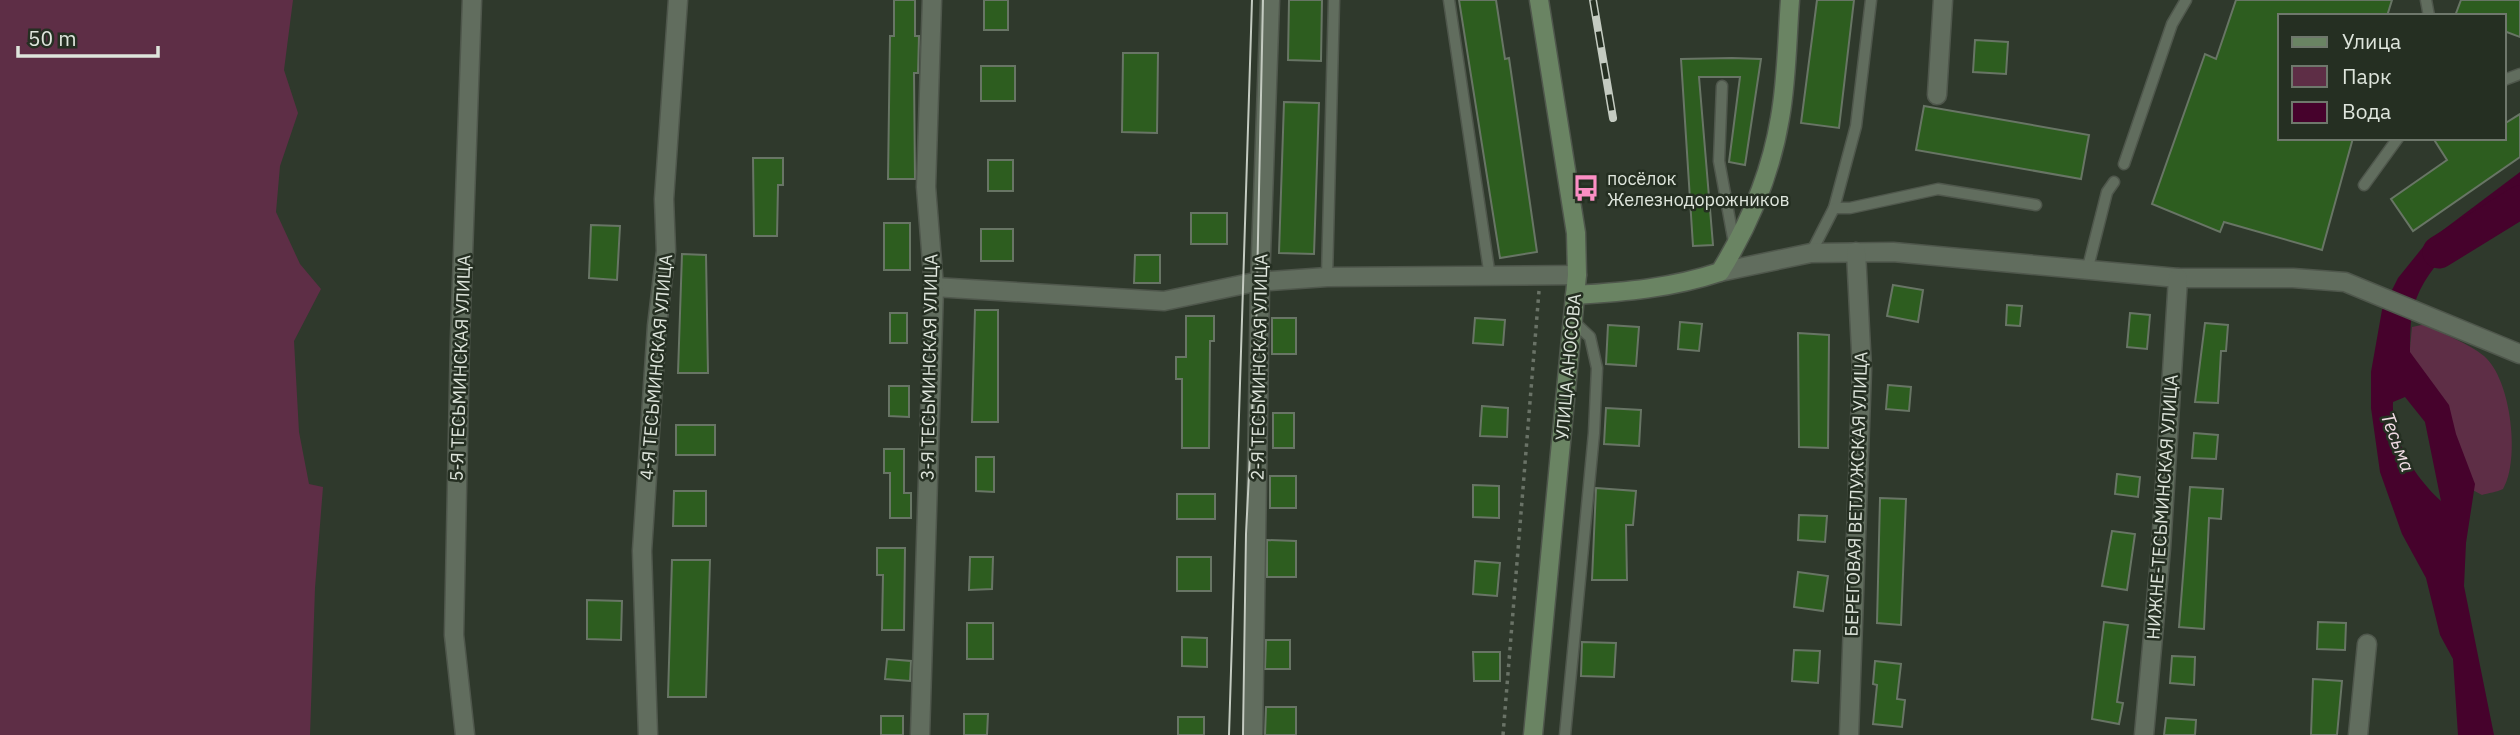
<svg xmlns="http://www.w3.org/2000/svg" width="2520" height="735" font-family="'IBM Plex Sans',sans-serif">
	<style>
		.green { fill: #5e2e46 }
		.water { fill: #46022c; fill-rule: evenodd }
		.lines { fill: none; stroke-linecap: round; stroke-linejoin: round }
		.river { stroke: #46022c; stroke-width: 33 }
		.building { fill: #2d5d1f; stroke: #687565; stroke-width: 2 }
		.lane-casing { stroke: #4f574c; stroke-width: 13 }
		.street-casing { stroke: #4f574c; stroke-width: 21 }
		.secondary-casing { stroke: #4f574c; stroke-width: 21 }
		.path { stroke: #6a7367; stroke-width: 3.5; stroke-dasharray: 3.5 5; stroke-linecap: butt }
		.lane { stroke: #616d5e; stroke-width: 10 }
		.street { stroke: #616d5e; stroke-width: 18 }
		.secondary { stroke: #6a8463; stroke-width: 18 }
		.tram { stroke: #c4cbc1; stroke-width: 2 }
		.rail-casing { stroke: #c4cbc1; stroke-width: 8 }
		.rail { stroke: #252f22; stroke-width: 5; stroke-dasharray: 16; stroke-linecap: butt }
		.labels { text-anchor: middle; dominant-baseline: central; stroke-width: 5; stroke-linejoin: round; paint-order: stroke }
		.poi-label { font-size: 18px; fill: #dee5dc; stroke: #252f22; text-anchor: start }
		.street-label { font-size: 18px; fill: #dee5dc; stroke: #252f22 }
		.water-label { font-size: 19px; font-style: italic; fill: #f3dde6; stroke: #252f22 }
	</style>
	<rect width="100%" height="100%" fill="#2f392c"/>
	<g class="green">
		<polygon points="0,0 293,0 284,70 298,113 280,166 276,212 300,264 321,289 294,341 299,432 309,484 323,487 315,588 310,735 0,735"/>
		<path d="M2426,324C2444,335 2468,343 2484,356C2512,380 2520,462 2503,489C2497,492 2488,493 2482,495L2469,488L2409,358L2412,327Z"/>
	</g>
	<path class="water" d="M2520,172V192C2481,222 2422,261 2412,314C2410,326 2410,340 2410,352L2449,405L2456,434L2475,484L2466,543L2464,586L2494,735H2458L2453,659L2440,635L2426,578L2402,534L2380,472L2371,408V372L2382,310L2398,278L2427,242ZM2405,397L2425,422L2441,501C2414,476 2391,440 2393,402Z"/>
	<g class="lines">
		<polyline class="river" points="2439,252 2520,202"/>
	</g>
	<g class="building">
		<polygon points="894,0 915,0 915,36 919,36 918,73 914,73 915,179 888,179 890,36 894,36"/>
		<rect x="984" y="0" width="24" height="30"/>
		<polygon points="1289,0 1322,0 1321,61 1288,60"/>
		<polygon points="1459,0 1496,0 1505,59 1509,58 1537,252 1500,258"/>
		<polygon points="1817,0 1854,0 1839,128 1801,123"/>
		<polygon points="2236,0 2392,0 2387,16 2280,16 2280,138 2353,138 2322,250 2224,222 2220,232 2152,204 2205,54 2216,59"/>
		<polygon points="2461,0 2520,0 2520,37 2504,31 2504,16 2455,16"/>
		<polygon points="1975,40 2008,42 2006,74 1973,72"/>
		<polygon points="1123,53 1158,53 1157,133 1122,132"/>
		<polygon points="1732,58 1761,59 1745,165 1729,162 1740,77 1699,77 1713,245 1693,246 1681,59"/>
		<rect x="981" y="66" width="34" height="35"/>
		<polygon points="1284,102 1319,103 1314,254 1279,253"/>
		<polygon points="1924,106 2089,135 2081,179 1916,150"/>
		<polygon points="2520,114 2520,157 2413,231 2391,199 2447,160 2433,138 2504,138 2504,124"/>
		<polygon points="753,158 783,158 783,185 778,185 777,236 754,236"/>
		<rect x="988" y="160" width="25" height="31"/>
		<rect x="1191" y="213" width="36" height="31"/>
		<rect x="884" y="223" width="26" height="47"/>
		<polygon points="591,225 620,226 617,280 589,278"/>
		<rect x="981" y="229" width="32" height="32"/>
		<polygon points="682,254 706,255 708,373 678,373"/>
		<polygon points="1135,255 1160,255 1160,283 1134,283"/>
		<polygon points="1893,285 1923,290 1918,322 1887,316"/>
		<polygon points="2007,305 2022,306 2020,326 2006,325"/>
		<polygon points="975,310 998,310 998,422 972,422"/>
		<rect x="890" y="313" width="17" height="30"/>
		<polygon points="2130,313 2150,315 2147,349 2127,347"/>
		<polygon points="1186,316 1214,316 1214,341 1210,341 1209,448 1182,448 1182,379 1176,379 1176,357 1186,357"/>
		<rect x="1272" y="318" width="24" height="36"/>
		<polygon points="1475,318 1505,320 1503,345 1473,343"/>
		<polygon points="1680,322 1702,324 1699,351 1678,349"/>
		<polygon points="2205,323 2228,325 2226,351 2221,351 2218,403 2195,402"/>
		<polygon points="1608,325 1639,327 1636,366 1606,364"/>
		<polygon points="1798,333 1829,335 1828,448 1799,447"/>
		<polygon points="1888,385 1911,387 1909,411 1886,409"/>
		<polygon points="889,386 909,386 909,417 889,416"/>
		<polygon points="1482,406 1508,408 1507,437 1480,436"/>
		<polygon points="1606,408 1641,410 1639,446 1604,444"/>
		<rect x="1273" y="413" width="21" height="35"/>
		<rect x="676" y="425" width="39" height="30"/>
		<polygon points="2194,433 2218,435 2216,459 2192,458"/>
		<polygon points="884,449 904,449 904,493 911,493 911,518 890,518 890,473 884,473"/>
		<polygon points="976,457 994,457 994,492 976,491"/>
		<polygon points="2117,474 2140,477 2138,497 2115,494"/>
		<rect x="1270" y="476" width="26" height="32"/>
		<polygon points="1473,485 1499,486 1499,518 1473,517"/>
		<polygon points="2190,487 2223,489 2221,519 2209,518 2204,629 2179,627"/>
		<polygon points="1596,488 1636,491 1633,525 1626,525 1627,580 1592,580"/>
		<polygon points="674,491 706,491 706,526 673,526"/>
		<rect x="1177" y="494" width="38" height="25"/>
		<polygon points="1880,498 1906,499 1901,625 1877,623"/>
		<polygon points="1799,515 1827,516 1825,542 1798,540"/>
		<polygon points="2112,531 2135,534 2127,590 2102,586"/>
		<polygon points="1267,540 1296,541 1296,577 1267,577"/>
		<polygon points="877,548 905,548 904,630 882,630 883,575 877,575"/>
		<polygon points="970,557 993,557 992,589 969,590"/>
		<rect x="1177" y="557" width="34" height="34"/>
		<polygon points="672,560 710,560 706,697 668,697"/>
		<polygon points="1475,561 1500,563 1497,596 1473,594"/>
		<polygon points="1798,572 1828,576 1823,611 1794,607"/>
		<polygon points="587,600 622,601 621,640 587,639"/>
		<polygon points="2104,622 2128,625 2117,702 2123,703 2119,724 2092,719"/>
		<polygon points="2318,622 2346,623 2345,650 2317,649"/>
		<rect x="967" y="623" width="26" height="36"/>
		<polygon points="1182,637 1207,638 1207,667 1182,666"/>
		<polygon points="1266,640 1290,640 1290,669 1265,669"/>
		<polygon points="1582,642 1616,643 1614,677 1581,676"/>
		<polygon points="1794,650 1820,651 1818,683 1792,681"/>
		<polygon points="1473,652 1500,652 1500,681 1474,681"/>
		<polygon points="2172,656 2195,657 2194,685 2170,683"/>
		<polygon points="887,659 911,661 910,681 885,679"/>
		<polygon points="1875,661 1901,664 1897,699 1905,700 1902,727 1873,724 1877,685 1873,684"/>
		<polygon points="2313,679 2342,681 2337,735 2311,735"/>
		<polygon points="1266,707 1296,707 1296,735 1265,735"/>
		<polygon points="964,714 988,714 987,735 964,735"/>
		<rect x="881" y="716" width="22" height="19"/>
		<rect x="1178" y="717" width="26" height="18"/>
		<polygon points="2166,718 2196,720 2195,735 2164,735"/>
	</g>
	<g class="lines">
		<defs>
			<g id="lane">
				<polyline points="1449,0 1490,277"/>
				<polyline points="2426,0 2429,16"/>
				<polyline points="2504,80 2520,74"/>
				<polyline points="1722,86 1719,161 1734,243"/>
				<polyline points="2124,164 2172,24 2186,0"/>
				<polyline points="2364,185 2398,138"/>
				<polyline points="1834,208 1856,126 1871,0"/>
				<polyline points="1811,253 1834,208 1850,208 1938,189 2036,205"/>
				<polyline points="2087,271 2107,192 2114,182"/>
				<polyline points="1327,277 1334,0"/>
				<polyline points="1565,735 1594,433 1597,368 1590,337 1573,321"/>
			</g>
			<g id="street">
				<polyline points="1937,95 1943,0"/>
				<polyline points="1720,272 1811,253 1893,252 2178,278 2293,278 2345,282 2520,354"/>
				<polyline points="934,287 1164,301 1255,282 1327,277 1577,275"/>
				<polyline points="465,735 454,635 460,339 472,0"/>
				<polyline points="648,735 642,551 657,326 666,251 664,199 678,0"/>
				<polyline points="920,735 934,287 926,187 932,0"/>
				<polyline points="1253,735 1260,283 1270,0"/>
				<polyline points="1849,735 1862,369 1856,252"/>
				<polyline points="2144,735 2161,548 2178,278"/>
				<polyline points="2358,735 2367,644"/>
			</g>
			<g id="secondary">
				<path d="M1575,295C1625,292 1672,288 1720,272C1749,225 1771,173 1780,118C1787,80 1787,39 1790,0"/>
				<polyline points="1533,735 1577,275 1576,233 1539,0"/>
			</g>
		</defs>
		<use href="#lane" class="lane-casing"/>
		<use href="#street" class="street-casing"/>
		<use href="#secondary" class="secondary-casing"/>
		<polyline class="path" points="1503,735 1539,291"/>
		<use href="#lane" class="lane"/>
		<use href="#street" class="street"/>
		<use href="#secondary" class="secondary"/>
		<g class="tram">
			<polyline points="1229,735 1252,0"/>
			<polyline points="1243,735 1246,534 1256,334 1263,0"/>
		</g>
		<defs>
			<polyline id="rail" points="1593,0 1613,118"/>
		</defs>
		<use href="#rail" class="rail-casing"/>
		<use href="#rail" class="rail"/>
	</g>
	<defs>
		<symbol id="bus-bare" viewBox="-9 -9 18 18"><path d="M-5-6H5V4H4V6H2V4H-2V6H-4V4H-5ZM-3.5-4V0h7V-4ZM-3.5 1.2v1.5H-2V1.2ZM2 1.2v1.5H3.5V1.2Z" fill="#fb8fc4" stroke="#252f22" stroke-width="2.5" paint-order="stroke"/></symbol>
	</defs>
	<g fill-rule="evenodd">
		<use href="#bus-bare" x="1567" y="169" width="38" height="38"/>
	</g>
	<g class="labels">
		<g class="poi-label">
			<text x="1607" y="178">посёлок<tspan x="1607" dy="21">Железнодорожников</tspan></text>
		</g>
		<g class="street-label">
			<text transform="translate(656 367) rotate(-85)">4-Я ТЕСЬМИНСКАЯ УЛИЦА</text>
			<text transform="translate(929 367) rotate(-89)">3-Я ТЕСЬМИНСКАЯ УЛИЦА</text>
			<text transform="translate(1259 367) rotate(-89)">2-Я ТЕСЬМИНСКАЯ УЛИЦА</text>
			<text transform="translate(1568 367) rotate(-85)">УЛИЦА АНОСОВА</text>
			<text transform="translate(460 368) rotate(-88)">5-Я ТЕСЬМИНСКАЯ УЛИЦА</text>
			<text transform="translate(1856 494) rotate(-88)">БЕРЕГОВАЯ ВЕТЛУЖСКАЯ УЛИЦА</text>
			<text transform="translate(2162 507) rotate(-86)">НИЖНЕ-ТЕСЬМИНСКАЯ УЛИЦА</text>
		</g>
		<g class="water-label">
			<text transform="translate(2398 442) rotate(69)">Тесьма</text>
		</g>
	</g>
	<rect x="2278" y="14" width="228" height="126" fill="#252f22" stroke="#6f786c" stroke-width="2"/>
	<rect x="2292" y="37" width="35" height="10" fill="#6a8463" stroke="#6f786c" stroke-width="2"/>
	<text x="2342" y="49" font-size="21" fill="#dee5dc">Улица</text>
	<rect x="2292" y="66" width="35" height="21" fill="#5e2e46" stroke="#6f786c" stroke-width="2"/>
	<text x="2342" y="84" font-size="21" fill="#dee5dc">Парк</text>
	<rect x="2292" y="102" width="35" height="21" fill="#46022c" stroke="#6f786c" stroke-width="2"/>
	<text x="2342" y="119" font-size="21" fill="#dee5dc">Вода</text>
	<path d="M18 46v10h140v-10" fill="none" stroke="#dee5dc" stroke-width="3.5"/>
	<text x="28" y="46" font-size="21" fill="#dee5dc" stroke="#252f22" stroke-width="5" paint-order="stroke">50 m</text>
</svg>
